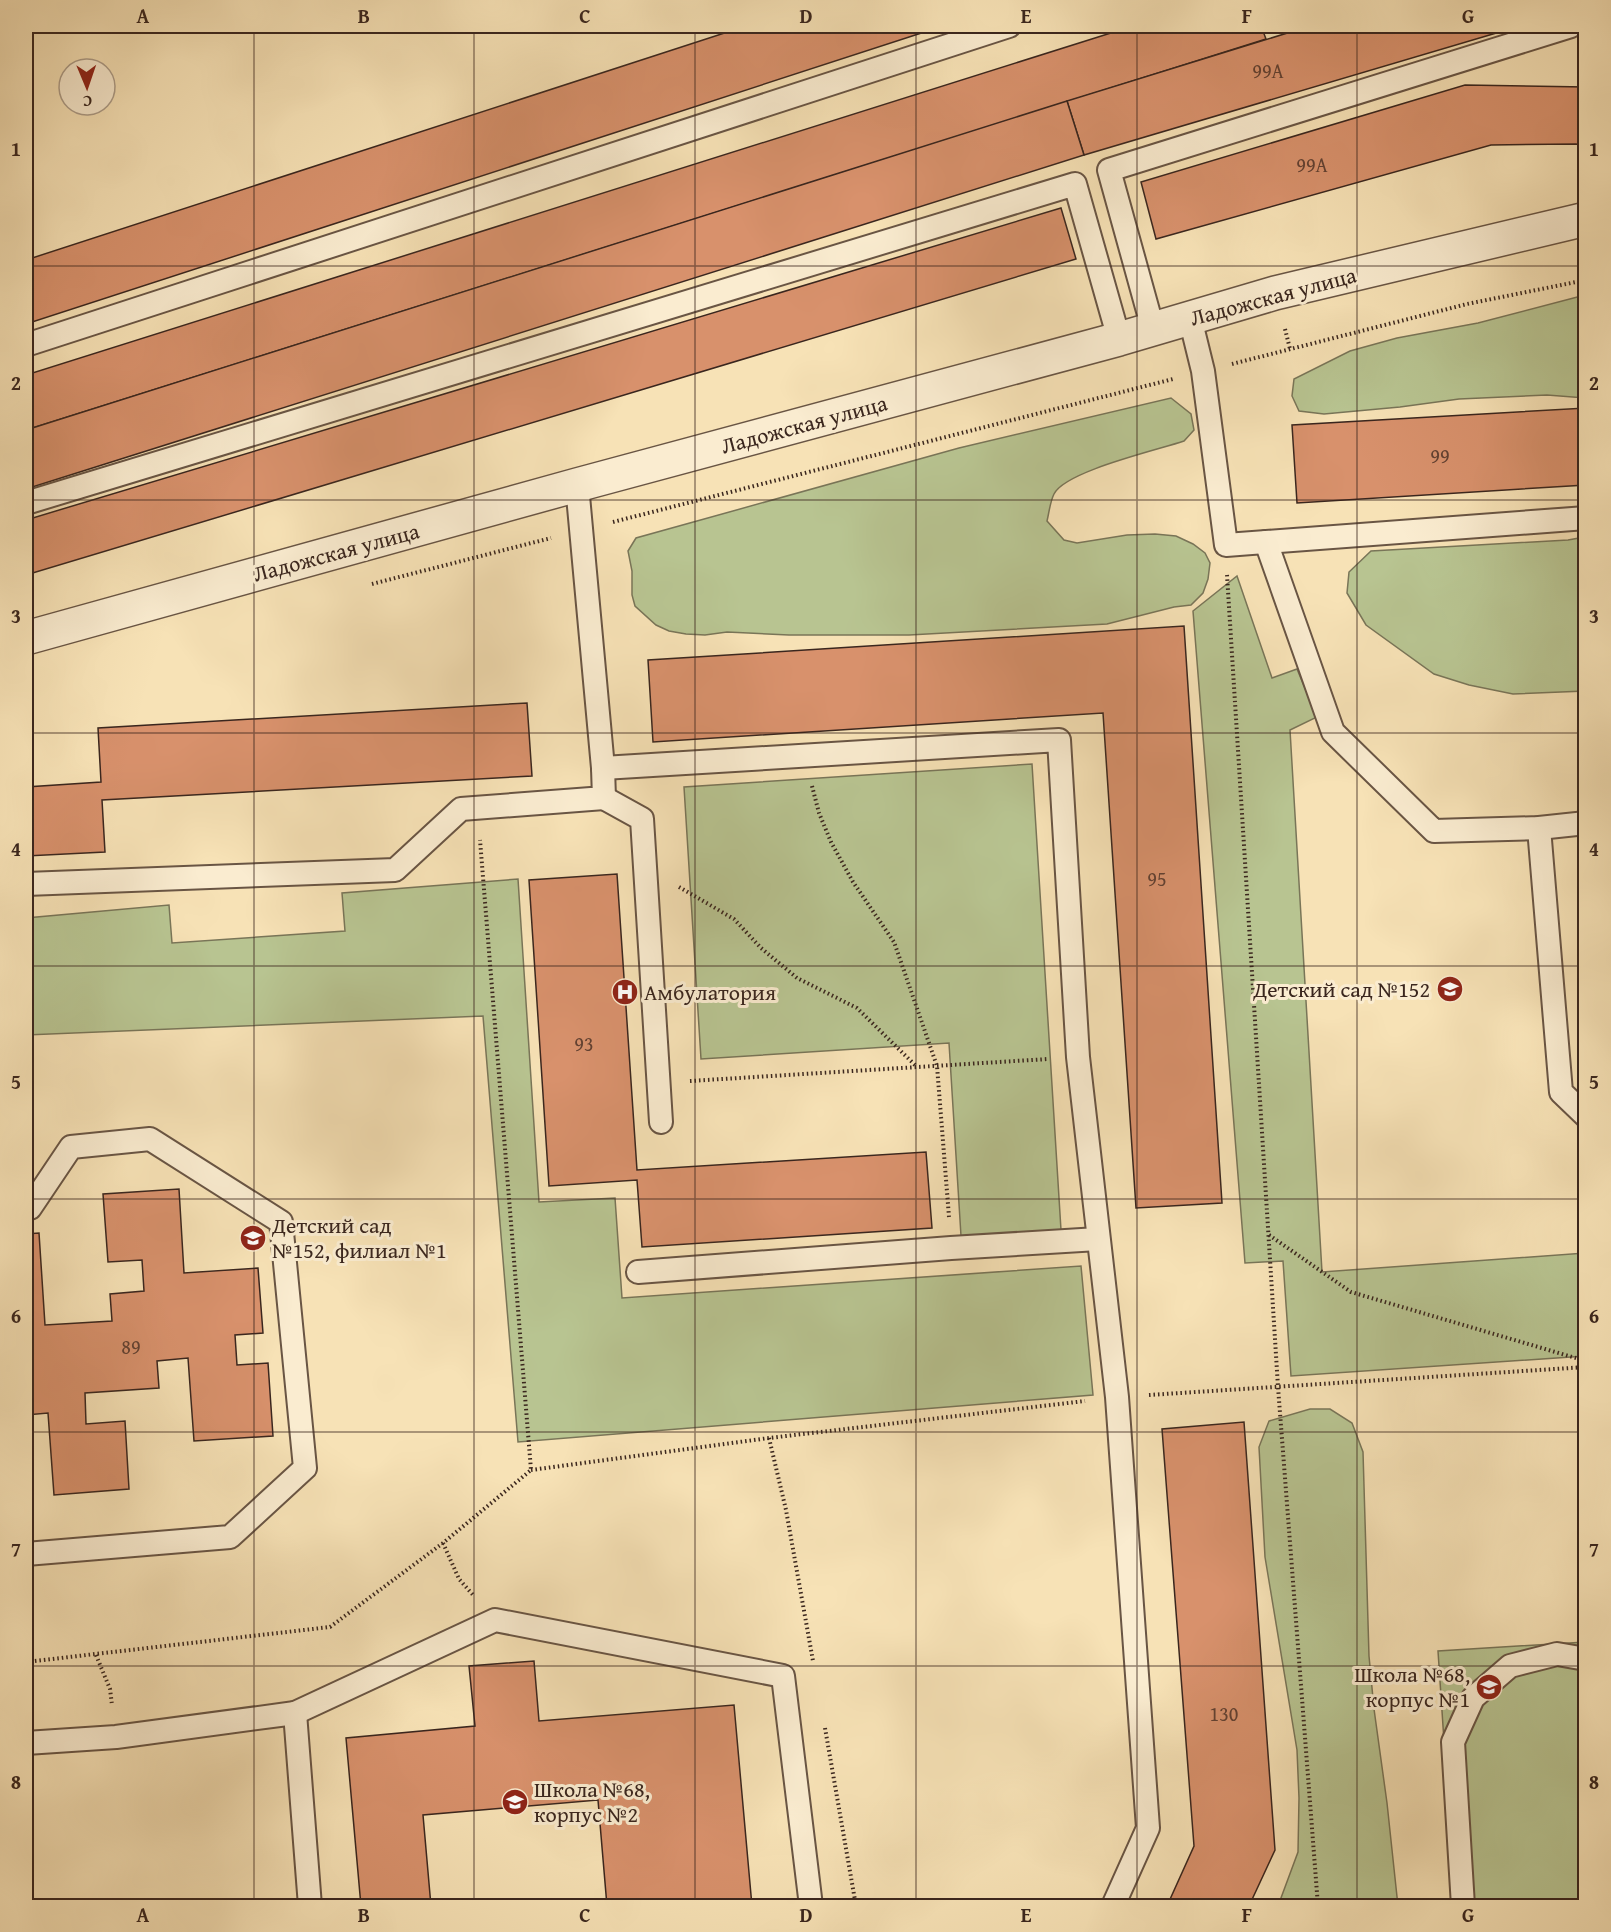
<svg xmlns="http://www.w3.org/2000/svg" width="1611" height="1932" font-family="'Gentium Book Plus',serif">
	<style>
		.green { fill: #b8c491; stroke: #797558; stroke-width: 1.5 }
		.building { fill: #d8916c; stroke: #3a261e; stroke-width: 1.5 }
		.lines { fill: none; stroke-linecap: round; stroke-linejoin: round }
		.service-casing { stroke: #695544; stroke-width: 26 }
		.minor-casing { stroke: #695544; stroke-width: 36 }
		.path { stroke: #3a261e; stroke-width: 4; stroke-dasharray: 1.5 3; stroke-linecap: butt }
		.service { stroke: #faecd0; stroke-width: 22 }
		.minor { stroke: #faecd0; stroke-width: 33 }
		.grid { fill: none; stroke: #3a261e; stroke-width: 1.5; stroke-opacity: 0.55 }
		.labels { text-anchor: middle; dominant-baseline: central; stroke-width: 6; stroke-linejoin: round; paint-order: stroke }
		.number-label { font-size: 20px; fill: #624132 }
		.street-label { font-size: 22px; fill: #3a261e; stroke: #faecd0 }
		.poi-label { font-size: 22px; fill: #3a261e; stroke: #faecd0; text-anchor: start }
		.neatline { fill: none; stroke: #3a261e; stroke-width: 2 }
		.grid-label { font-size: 20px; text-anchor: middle; font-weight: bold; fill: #3a261e }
	</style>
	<rect width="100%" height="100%" fill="#f7e2b6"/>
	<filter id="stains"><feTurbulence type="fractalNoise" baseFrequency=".00333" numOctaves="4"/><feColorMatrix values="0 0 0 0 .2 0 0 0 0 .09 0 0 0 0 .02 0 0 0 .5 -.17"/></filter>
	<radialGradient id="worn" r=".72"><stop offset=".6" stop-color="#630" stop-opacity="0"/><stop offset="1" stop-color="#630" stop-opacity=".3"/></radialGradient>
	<g class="green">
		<polygon points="1585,295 1585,398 1547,395 1459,399 1400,407 1324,414 1299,411 1292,396 1294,379 1350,351 1397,338 1478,323"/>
		<path d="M1171,398L1191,414L1194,430L1184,441C1158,450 1065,471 1054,494C1050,502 1049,513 1047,521L1064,540L1077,543L1127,535L1155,534L1176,536L1193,544L1205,553L1210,563L1208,579L1203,593L1191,605L1174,607L1107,624L909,635H789L727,632L705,635L686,634L669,631L656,625L635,606L632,595V571L628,551L636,538L959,448Z"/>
		<polygon points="1585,537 1585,691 1513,694 1469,685 1434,674 1366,625 1347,593 1349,572 1371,551 1568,540"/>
		<polygon points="1237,576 1272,678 1297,669 1317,717 1290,730 1322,1272 1585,1253 1585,1356 1291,1376 1283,1261 1245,1263 1193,611"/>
		<polygon points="1032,764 1061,1230 961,1236 949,1043 701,1059 684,787"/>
		<polygon points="518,879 539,1202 615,1198 622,1298 1081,1266 1093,1395 518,1442 483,1016 26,1035 26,918 169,905 172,943 345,931 342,893"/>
		<polygon points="1310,1409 1330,1409 1352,1423 1363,1452 1369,1656 1374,1709 1387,1803 1398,1906 1278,1906 1298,1852 1299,1798 1297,1750 1265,1557 1259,1447 1269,1421"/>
		<polygon points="1585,1642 1585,1906 1455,1906 1438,1651"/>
	</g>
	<g class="building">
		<polygon points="746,26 943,26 26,324 26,260"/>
		<polygon points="1133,26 1261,26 1266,39 26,430 26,375"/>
		<polygon points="1310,26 1520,26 1084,155 1067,101"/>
		<polygon points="1465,85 1586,87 1586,146 1576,144 1491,145 1156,239 1141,182"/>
		<polygon points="1067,101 1084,155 26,489 26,430"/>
		<polygon points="1061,208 1076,259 26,575 26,520"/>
		<polygon points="1586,408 1586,485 1297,503 1292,425"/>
		<polygon points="1184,626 1222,1203 1136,1208 1103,713 653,742 648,660"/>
		<polygon points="527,703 532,776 102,800 105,852 26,856 26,787 101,782 98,728"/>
		<polygon points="617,874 637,1170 926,1152 932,1228 642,1247 637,1180 549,1186 529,880"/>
		<polygon points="179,1189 184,1273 258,1268 263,1333 235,1335 237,1365 268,1363 273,1436 194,1441 188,1358 157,1361 159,1388 85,1393 86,1424 125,1421 129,1489 54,1495 48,1413 26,1415 26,1234 39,1233 45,1325 112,1321 110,1294 144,1291 142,1260 108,1262 103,1194"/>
		<polygon points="1244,1422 1275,1850 1249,1906 1167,1906 1194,1846 1162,1429"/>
		<polygon points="534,1661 539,1721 734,1705 752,1906 607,1906 598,1800 423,1815 431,1906 361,1906 346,1738 475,1726 469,1666"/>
	</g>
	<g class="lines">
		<defs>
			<g id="service">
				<polyline points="1190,318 1203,371 1226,545 1586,518"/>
				<polyline points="1153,329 1109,170 1571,26"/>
				<polyline points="26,345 1009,26"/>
				<polyline points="26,503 1075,184 1119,339"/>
				<polyline points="1266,542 1333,732 1434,831 1539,828 1586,823"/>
				<polyline points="603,768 1059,740 1078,1057 1117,1397 1148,1828 1113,1906"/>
				<polyline points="604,798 642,819 661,1122"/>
				<polyline points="1539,828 1561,1092 1586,1116"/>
				<polyline points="26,884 395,870 461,809 604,798 603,768 577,485"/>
				<polyline points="26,1209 30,1208 71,1147 150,1139 281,1222 305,1468 230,1537 26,1554"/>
				<polyline points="638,1272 951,1248 1098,1239"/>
				<polyline points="295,1713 310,1906"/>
				<polyline points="26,1743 116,1737 295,1713 495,1620 783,1676 811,1906"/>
				<polyline points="1463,1906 1453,1742 1473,1698 1510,1666 1557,1654 1586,1659"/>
			</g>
			<polyline id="minor" points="26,638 577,485 1119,339 1275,293 1586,219"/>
		</defs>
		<use href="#service" class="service-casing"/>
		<use href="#minor" class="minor-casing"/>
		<g class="path">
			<polyline points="1285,329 1290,349"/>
			<polyline points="1232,364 1467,304 1586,280"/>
			<polyline points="613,522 1173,379"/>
			<polyline points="1227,575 1278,1387 1318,1906"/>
			<polyline points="372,584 551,538"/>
			<polyline points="812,786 819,813 831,842 853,882 894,942 937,1066 949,1217"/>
			<polyline points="679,887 734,919 761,948 797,978 857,1008 917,1067"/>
			<polyline points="690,1081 1048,1059"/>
			<polyline points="1269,1235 1351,1292 1586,1361"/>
			<polyline points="1149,1395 1586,1367"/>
			<polyline points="769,1438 786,1510 813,1661"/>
			<polyline points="531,1470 769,1438 1085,1401"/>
			<polyline points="443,1543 459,1579 474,1596"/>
			<polyline points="96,1655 110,1689 112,1705"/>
			<polyline points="26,1662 330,1627 443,1543 531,1470 480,840"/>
			<polyline points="825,1728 856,1906"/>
		</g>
		<use href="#service" class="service"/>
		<use href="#minor" class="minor"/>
	</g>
	<path class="grid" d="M254,26V1906M474,26V1906M695,26V1906M916,26V1906M1137,26V1906M1357,26V1906M26,266H1586M26,500H1586M26,733H1586M26,966H1586M26,1199H1586M26,1432H1586M26,1666H1586"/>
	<defs>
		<symbol id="school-disc" viewBox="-11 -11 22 22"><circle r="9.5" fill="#8f2418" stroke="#faecd0"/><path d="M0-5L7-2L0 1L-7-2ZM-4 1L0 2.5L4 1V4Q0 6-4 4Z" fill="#fff"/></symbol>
		<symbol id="hospital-disc" viewBox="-11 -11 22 22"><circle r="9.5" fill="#8f2418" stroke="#faecd0"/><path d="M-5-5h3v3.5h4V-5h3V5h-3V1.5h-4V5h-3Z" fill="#fff"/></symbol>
	</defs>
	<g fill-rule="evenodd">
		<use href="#school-disc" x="1435" y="974" width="30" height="30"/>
		<use href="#hospital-disc" x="610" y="977" width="30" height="30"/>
		<use href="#school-disc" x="238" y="1223" width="30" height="30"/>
		<use href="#school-disc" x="1474" y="1672" width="30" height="30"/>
		<use href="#school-disc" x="500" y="1787" width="30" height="30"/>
	</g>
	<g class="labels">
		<g class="number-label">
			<text x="1268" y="70">99А</text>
			<text x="1312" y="164">99А</text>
			<text x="1440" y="455">99</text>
			<text x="1157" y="878">95</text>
			<text x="584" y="1043">93</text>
			<text x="131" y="1346">89</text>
			<text x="1224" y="1713">130</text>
		</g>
		<g class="street-label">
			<text transform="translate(1273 296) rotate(-15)">Ладожская улица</text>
			<text transform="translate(804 424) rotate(-15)">Ладожская улица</text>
			<text transform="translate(336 552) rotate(-15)">Ладожская улица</text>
		</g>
		<g class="poi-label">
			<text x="1430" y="989" text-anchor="end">Детский сад №152</text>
			<text x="644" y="992">Амбулатория</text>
			<text x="272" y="1225">Детский сад<tspan x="272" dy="25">№152, филиал №1</tspan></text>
			<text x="1470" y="1674" text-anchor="end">Школа №68,<tspan x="1470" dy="25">корпус №1</tspan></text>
			<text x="534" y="1789">Школа №68,<tspan x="534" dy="25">корпус №2</tspan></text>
		</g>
	</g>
	<rect width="1611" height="1932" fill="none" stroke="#f7e2b6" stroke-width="66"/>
	<g transform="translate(87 87) rotate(178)"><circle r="28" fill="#faecd0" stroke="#ad9d89" stroke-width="1.5"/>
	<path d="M0-4.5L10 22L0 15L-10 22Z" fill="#8f2418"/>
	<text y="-9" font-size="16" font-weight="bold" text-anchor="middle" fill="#3a261e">С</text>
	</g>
	<rect x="33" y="33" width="1545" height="1866" class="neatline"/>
	<g class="grid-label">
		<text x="143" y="23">A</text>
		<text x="364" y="23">B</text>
		<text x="585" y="23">C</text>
		<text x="806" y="23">D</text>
		<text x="1026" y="23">E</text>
		<text x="1247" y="23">F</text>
		<text x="1468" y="23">G</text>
		<text x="16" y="156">1</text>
		<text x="1594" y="156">1</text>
		<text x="16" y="390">2</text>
		<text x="1594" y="390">2</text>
		<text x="16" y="623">3</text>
		<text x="1594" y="623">3</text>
		<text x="16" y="856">4</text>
		<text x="1594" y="856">4</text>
		<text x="16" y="1089">5</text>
		<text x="1594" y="1089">5</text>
		<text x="16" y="1323">6</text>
		<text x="1594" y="1323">6</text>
		<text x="16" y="1556">7</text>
		<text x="1594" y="1556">7</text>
		<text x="16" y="1789">8</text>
		<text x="1594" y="1789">8</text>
		<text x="143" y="1922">A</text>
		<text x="364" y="1922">B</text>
		<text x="585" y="1922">C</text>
		<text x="806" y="1922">D</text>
		<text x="1026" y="1922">E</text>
		<text x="1247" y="1922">F</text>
		<text x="1468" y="1922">G</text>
	</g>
	<rect width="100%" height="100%" filter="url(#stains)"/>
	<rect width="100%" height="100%" fill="url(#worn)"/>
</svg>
